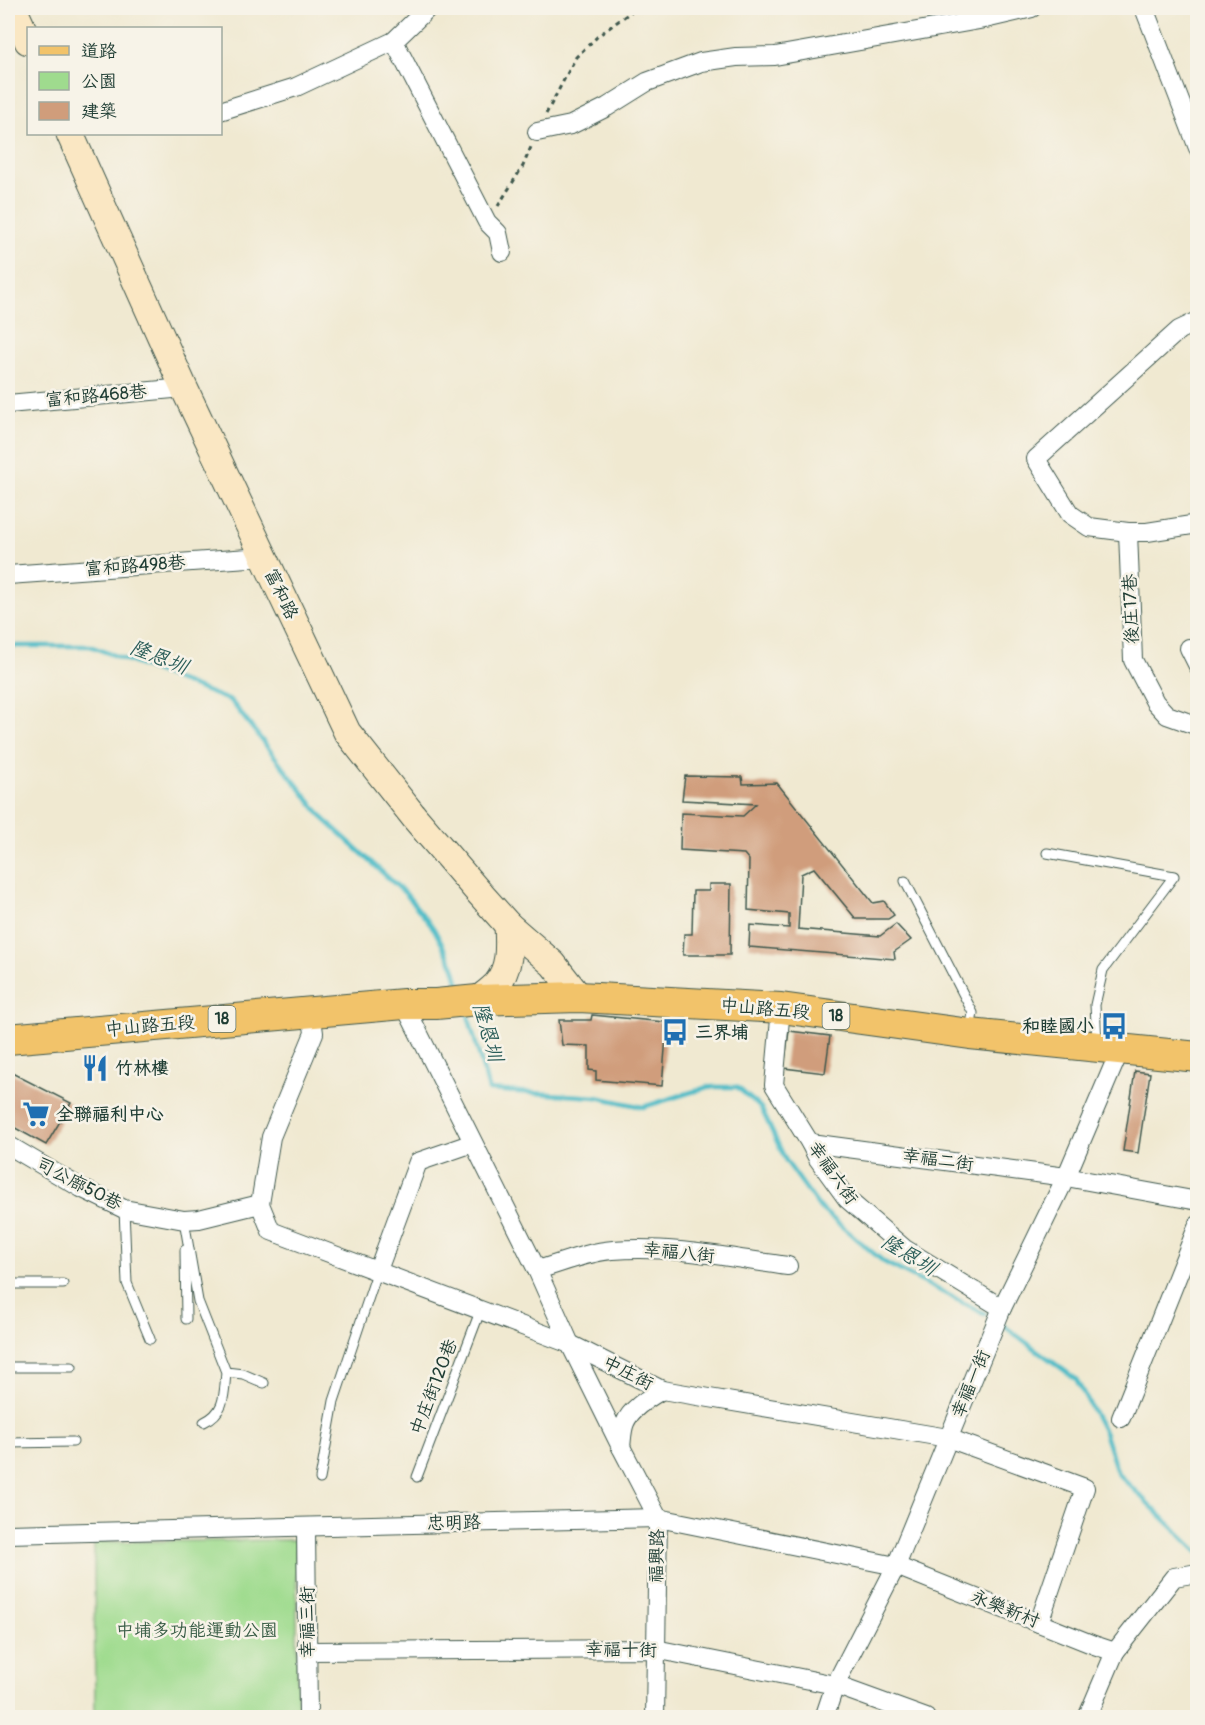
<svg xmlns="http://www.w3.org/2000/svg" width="1205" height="1725" font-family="Pangolin,'LXGW WenKai TC',sans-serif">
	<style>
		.green { fill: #9fdb8e; stroke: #5f8c61; stroke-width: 1.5 }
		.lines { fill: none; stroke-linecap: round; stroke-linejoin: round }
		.stream { stroke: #4ebcc7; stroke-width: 4.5 }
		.building { fill: #d09d7b }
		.lane-casing { stroke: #3e574c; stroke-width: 11 }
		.street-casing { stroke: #3e574c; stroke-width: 20 }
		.secondary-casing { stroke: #3e574c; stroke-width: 29 }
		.primary-casing { stroke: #3e574c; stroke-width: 32 }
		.path { stroke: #3e574c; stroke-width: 3; stroke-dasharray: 4.5 4.5; stroke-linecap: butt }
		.lane { stroke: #fff; stroke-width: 9 }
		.street { stroke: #fff; stroke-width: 18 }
		.secondary { stroke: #fae7c3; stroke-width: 27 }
		.primary { stroke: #f2c36a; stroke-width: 30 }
		.labels { text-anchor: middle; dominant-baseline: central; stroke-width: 5; stroke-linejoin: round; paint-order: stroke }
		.shield { fill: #f7f3e8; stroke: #60746a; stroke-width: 1.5 }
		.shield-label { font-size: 16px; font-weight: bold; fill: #1f3d34 }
		.street-label { font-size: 18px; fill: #1f3d34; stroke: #f7f3e8 }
		.poi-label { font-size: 18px; font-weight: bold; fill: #1f3d34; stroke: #f7f3e8; text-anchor: start }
		.park-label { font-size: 18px; fill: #395d46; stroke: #f7f3e8 }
		.water-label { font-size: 20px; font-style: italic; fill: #2b5d59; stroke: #f7f3e8 }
	</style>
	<rect width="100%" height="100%" fill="#f7f3e8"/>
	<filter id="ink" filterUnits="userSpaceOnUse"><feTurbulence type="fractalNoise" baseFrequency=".0167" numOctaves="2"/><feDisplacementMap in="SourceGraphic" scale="12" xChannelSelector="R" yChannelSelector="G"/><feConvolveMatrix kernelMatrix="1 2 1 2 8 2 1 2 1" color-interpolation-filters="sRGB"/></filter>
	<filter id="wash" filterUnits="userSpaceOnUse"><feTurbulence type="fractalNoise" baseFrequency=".008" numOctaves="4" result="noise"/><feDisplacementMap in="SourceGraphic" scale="24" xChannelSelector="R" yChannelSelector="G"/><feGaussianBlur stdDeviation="1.35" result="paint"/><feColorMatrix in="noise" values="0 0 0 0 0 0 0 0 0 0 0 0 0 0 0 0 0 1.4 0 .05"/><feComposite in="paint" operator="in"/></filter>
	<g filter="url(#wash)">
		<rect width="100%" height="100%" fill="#f0e9d1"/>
		<polygon class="green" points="296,1540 298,1717 95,1717 94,1542"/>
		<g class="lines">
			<g class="stream">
				<polyline points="8,646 90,646 231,701 324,819 406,894 434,929 454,967 461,992"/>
				<polyline points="467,1012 489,1090 596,1097 643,1107 708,1087 737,1087 761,1108 786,1161 820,1208 884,1262 985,1314"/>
				<polyline points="1000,1323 1076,1379 1104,1432 1118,1474 1198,1552"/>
			</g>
		</g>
		<g id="blocks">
			<g class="building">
				<polygon points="685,776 742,777 743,784 777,783 873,903 884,901 894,915 888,919 856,919 814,868 801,874 798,929 880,936 896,924 911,940 894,952 895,959 749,947 750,925 789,928 789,914 748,910 749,860 744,854 680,850 681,813 743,816 756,804 682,800"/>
				<polygon points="709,884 731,884 730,955 683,955 684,934 692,934 693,891 709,891"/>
				<polygon points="592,1015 664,1022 666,1037 662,1086 596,1080 596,1071 589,1070 589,1046 562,1045 559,1020 591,1020"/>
				<polygon points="789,1031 830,1036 825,1073 784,1068"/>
				<polygon points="8,1071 71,1103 46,1145 8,1124"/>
				<polygon points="1135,1071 1150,1073 1138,1153 1123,1151"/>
			</g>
		</g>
	</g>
	<g filter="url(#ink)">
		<use href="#blocks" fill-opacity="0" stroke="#3e574c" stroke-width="1.5"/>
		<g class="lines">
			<defs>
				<g id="lane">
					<polyline points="1047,853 1174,876 1103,970 1095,1005 1097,1041"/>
					<polyline points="905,881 973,1013 970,1030"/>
					<polyline points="124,1209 127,1283 150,1339"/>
					<polyline points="184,1220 198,1301 226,1372 243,1374 264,1383"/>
					<polyline points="185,1250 186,1319"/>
					<polyline points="8,1284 63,1284"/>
					<polyline points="8,1367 72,1367"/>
					<path d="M204,1422C226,1412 224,1393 226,1372"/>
					<polyline points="8,1443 73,1442"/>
					<polyline points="417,1477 481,1309"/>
					<polyline points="320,1479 334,1401 378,1270"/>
				</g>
				<g id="street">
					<polyline points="1144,8 1198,148"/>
					<polyline points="394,41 487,222 498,233 502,252"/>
					<polyline points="220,111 296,87 394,41 428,8"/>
					<polyline points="537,132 571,125 607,107 647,82 701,62 736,57 775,56 985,19 1032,8"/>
					<polyline points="1198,321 1179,330 1036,459 1070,514 1089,527 1128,532 1147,532 1198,524"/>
					<polyline points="8,404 184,388"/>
					<polyline points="1128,532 1133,660 1155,702 1167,715 1198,726"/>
					<polyline points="8,575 263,557"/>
					<polyline points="1189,648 1198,666"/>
					<polyline points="404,1004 537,1270 570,1344 621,1447 658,1518 655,1718"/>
					<polyline points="781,1008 774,1085 810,1143 818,1159 847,1199 905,1249 1002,1308"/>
					<polyline points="311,1011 314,1033 271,1137 260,1204 271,1231 570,1344 662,1390 948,1438 1085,1488 1039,1623"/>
					<polyline points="810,1143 1066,1177 1198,1201"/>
					<polyline points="8,1145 81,1188 124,1209 184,1220 199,1219 260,1204"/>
					<polyline points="378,1270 418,1162 473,1143"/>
					<path d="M537,1270C562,1263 587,1252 613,1250C670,1245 731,1258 788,1266"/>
					<polyline points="1121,1418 1198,1225"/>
					<path d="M621,1447C622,1440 622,1430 625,1423C631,1408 649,1398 662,1390"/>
					<polyline points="306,1527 308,1718"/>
					<polyline points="8,1534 658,1518 896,1566 1094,1645 1115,1652 1087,1718"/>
					<polyline points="307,1651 655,1649 835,1685 926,1718"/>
					<polyline points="1115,1652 1174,1577 1198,1573"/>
					<polyline points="824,1718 835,1685 896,1566 1002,1308 1066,1177 1120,1050"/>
				</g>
				<g id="secondary">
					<polyline points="13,8 28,41"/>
					<polyline points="70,134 184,388 347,732 415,818 475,888 508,925 553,964 579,997"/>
					<path d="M478,1000C484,995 491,990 496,985C511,968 509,946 508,925"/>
				</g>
				<polyline id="primary" points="8,1039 404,1004 436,1004 478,1000 579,997 781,1008 970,1034 1198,1057"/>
			</defs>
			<use href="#lane" class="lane-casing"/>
			<use href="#street" class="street-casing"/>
			<use href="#secondary" class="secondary-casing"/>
			<use href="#primary" class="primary-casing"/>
			<g class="path">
				<polyline points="546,114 576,57 598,36 636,8"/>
				<polyline points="498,206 523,166 531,147"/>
			</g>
			<use href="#lane" class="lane"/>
			<use href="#street" class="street"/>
			<use href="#secondary" class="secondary"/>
			<use href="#primary" class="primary"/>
		</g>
	</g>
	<defs>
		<symbol id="bus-bare" viewBox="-9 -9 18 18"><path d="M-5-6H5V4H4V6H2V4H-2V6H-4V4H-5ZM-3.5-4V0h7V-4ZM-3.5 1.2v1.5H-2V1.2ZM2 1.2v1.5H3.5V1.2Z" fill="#1f6fb2" stroke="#f7f3e8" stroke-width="2.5" paint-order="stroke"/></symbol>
		<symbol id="restaurant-bare" viewBox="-9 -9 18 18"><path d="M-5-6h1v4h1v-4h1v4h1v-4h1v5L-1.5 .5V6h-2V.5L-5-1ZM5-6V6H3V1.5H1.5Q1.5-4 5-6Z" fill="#1f6fb2" stroke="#f7f3e8" stroke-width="2.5" paint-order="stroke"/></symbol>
		<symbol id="supermarket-bare" viewBox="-9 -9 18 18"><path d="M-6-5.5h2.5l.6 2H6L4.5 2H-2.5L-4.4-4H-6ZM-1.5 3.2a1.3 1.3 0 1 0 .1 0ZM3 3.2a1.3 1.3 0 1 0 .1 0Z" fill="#1f6fb2" stroke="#f7f3e8" stroke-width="2.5" paint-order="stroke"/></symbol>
	</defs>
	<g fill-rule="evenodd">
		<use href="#bus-bare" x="1095" y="1007" width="38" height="38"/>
		<use href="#bus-bare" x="656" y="1013" width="38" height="38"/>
		<use href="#restaurant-bare" x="76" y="1049" width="38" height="38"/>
		<use href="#supermarket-bare" x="17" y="1095" width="38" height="38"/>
	</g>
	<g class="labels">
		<g class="shield">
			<rect x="822.5" y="1003" width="27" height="26" rx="4.5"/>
			<rect x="208.5" y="1006" width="27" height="26" rx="4.5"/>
		</g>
		<g class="shield-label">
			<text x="836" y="1016">18</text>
			<text x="222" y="1019">18</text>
		</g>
		<g class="street-label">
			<text transform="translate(96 396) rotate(-5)">富和路468巷</text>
			<text transform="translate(135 566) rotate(-4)">富和路498巷</text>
			<text transform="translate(281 594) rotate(64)">富和路</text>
			<text transform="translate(1131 609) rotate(-92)">後庄17巷</text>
			<text transform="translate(765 1009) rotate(5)">中山路五段</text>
			<text transform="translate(150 1026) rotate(-5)">中山路五段</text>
			<text transform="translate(938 1160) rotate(8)">幸福二街</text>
			<text transform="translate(833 1173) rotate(55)">幸福六街</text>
			<text transform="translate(79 1184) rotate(27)">司公廍50巷</text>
			<text transform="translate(679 1253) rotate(6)">幸福八街</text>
			<text transform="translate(628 1373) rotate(27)">中庄街</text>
			<text transform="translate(971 1384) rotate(-67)">幸福一街</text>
			<text transform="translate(434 1387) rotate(-69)">中庄街120巷</text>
			<text transform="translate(454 1523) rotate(-1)">忠明路</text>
			<text transform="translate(657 1556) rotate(-89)">福興路</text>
			<text transform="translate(1005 1609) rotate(22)">永樂新村</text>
			<text transform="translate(307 1622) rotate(-90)">幸福三街</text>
			<text transform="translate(621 1650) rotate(1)">幸福十街</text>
		</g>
		<g class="poi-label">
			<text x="1094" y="1026" text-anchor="end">和睦國小</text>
			<text x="695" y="1032">三界埔</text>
			<text x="115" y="1068">竹林樓</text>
			<text x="56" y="1114">全聯福利中心</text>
		</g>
		<g class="park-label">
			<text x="197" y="1630">中埔多功能運動公園</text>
		</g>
		<g class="water-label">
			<text transform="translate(159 657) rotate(21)">隆恩圳</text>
			<text transform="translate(488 1032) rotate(74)">隆恩圳</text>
			<text transform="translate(909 1255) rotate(31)">隆恩圳</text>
		</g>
	</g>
	<rect width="1205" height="1725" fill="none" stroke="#f7f3e8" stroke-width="30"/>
	<rect x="27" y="27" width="195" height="108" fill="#f7f3e8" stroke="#a1aaa0" stroke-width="1.5"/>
	<rect x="39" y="46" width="30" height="9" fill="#f2c36a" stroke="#a1aaa0" stroke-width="1.5"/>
	<text x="81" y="57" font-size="18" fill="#1f3d34">道路</text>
	<rect x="39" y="72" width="30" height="18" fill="#9fdb8e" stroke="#a1aaa0" stroke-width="1.5"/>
	<text x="81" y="87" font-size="18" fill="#1f3d34">公園</text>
	<rect x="39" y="102" width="30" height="18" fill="#d09d7b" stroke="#a1aaa0" stroke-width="1.5"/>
	<text x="81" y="117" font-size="18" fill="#1f3d34">建築</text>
</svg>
